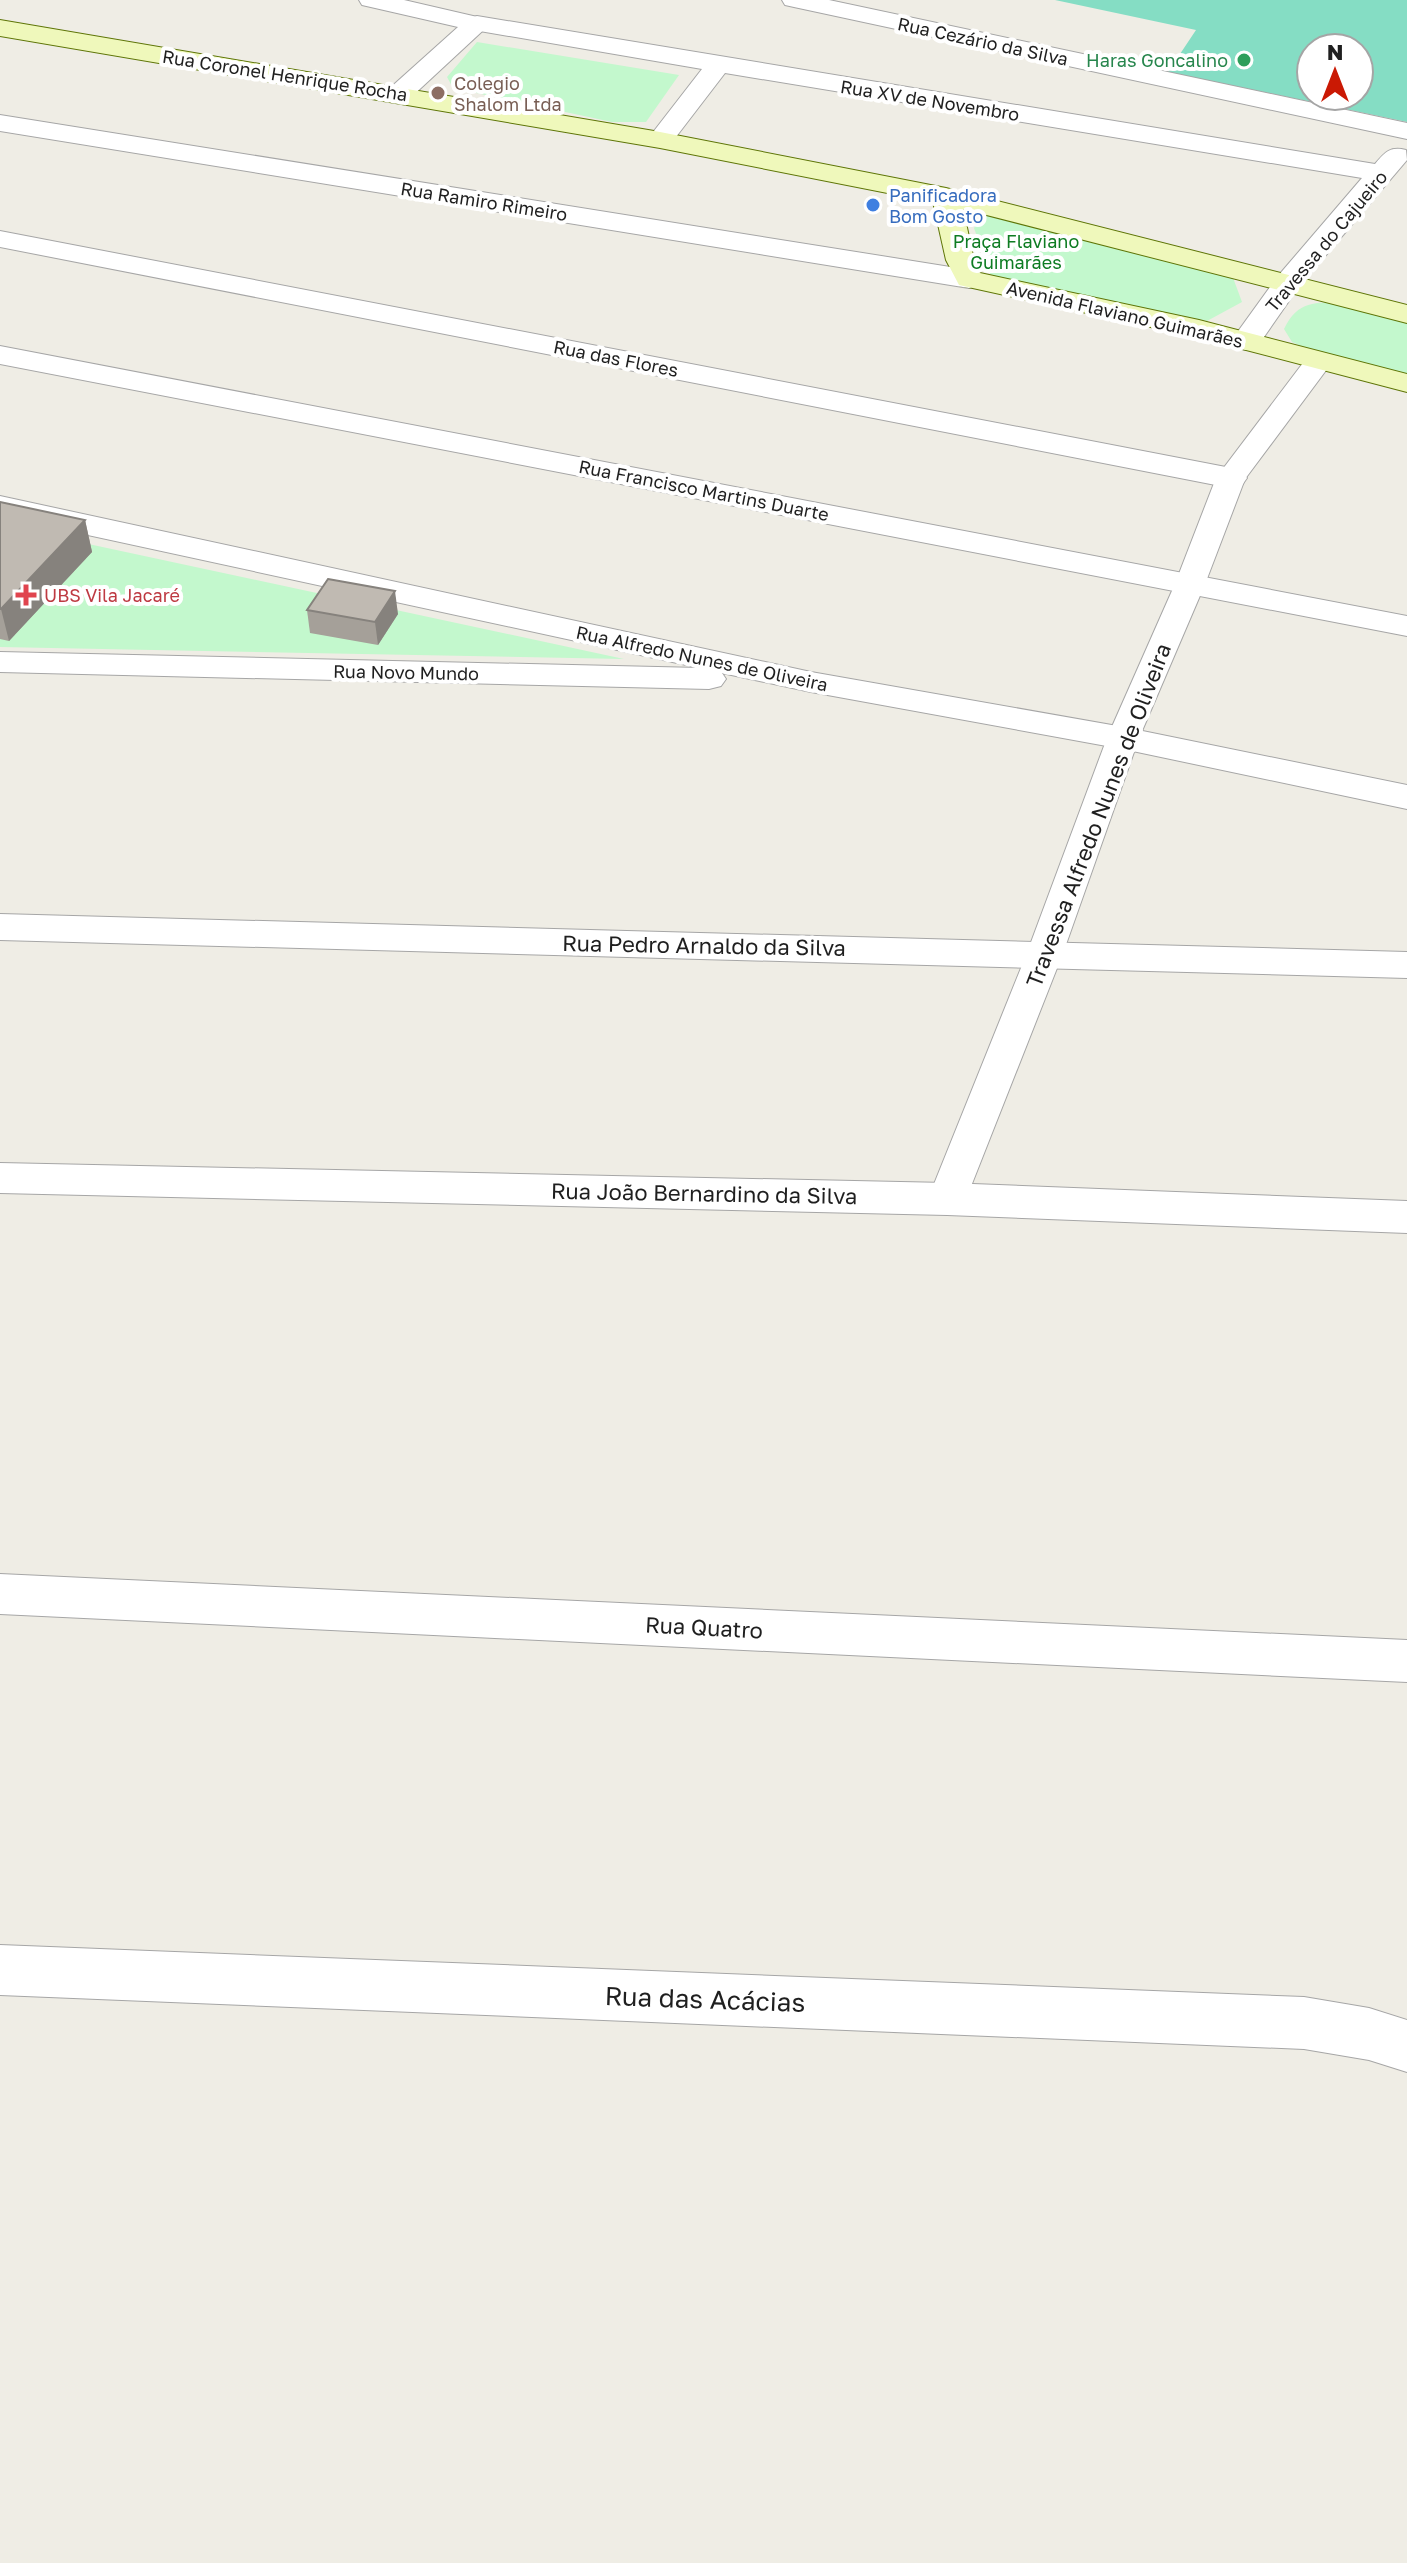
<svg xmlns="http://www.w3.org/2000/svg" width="1407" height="2563" font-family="'Golos Text',sans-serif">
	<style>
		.park { fill: #c3f8cd }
		.pitch { fill: #85ddc4; fill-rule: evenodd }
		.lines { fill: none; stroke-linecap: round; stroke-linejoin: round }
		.service-casing { stroke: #a6a6a6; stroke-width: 2 }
		.minor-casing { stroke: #a6a6a6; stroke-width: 2 }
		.tertiary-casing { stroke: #a6a6a6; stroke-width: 2 }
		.secondary-casing { stroke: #5e7507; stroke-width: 2 }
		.service { fill: #fff; fill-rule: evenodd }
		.minor { fill: #fff; fill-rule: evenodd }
		.tertiary { fill: #fff; fill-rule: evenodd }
		.secondary { fill: #eff8bb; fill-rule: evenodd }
		.wall { fill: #a5a099 }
		.shaded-wall { fill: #86827d }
		.building { fill: #c0bab2; stroke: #86827d; stroke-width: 2 }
		.leisure-dot { fill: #2e9e5b; stroke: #fff; stroke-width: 3 }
		.education-dot { fill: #8d6e63; stroke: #fff; stroke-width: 3 }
		.shop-dot { fill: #3f7fe0; stroke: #fff; stroke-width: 3 }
		.health-dot { fill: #e0444e; stroke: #fff; stroke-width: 3 }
		.labels { text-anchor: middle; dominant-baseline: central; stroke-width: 8; stroke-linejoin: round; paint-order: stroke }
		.far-street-label { font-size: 18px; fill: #1f1f1f; stroke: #fff }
		.far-leisure-label { font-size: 18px; fill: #27864d; stroke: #fff; text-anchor: end }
		.far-education-label { font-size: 18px; fill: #785e54; stroke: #fff; text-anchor: start }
		.far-shop-label { font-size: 18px; fill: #366cbe; stroke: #fff; text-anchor: start }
		.far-park-label { font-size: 18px; fill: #0e7c22; stroke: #fff }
		.far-health-label { font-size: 18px; fill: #be3a42; stroke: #fff; text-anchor: start }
		.street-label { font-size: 22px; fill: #1f1f1f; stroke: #fff }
		.near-street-label { font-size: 26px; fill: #1f1f1f; stroke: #fff }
	</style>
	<rect width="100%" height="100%" fill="#efede5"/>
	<g class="park">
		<polygon points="477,42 679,75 646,122 612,122 453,88 447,77"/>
		<polygon points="984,214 1232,275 1242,302 1207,321 991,276 974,228"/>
		<path d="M1344,302L1407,322V377L1312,351L1292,342L1284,329C1298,300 1315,303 1344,302Z"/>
		<polygon points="0,525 624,659 0,647"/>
	</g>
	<path class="pitch" d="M1055,0H1407V122L1168,72L1196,30ZM1311,48H1359V96H1311Z"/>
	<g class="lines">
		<defs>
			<polygon id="service" points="1319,353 1329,355 1333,361 1245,479 1205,584 1139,738 1063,953 966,1199 961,1209 947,1213 933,1209 928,1199 1027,953 1107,738 1175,584 1216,478 1309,355"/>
			<g id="minor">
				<polygon points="782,0 829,0 1407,123 1407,139 794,7 785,5"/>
				<path d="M477,16L1375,164C1385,152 1390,146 1406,150L1407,160L1298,288L1257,347L1246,350L1235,347L1231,341L1278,276L1362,178L725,73L669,146H651L647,140L702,69L468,29L464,24L468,19Z"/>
				<polygon points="0,115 969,270 979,273 983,279 979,285 969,288 0,131"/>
				<polygon points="0,231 1231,468 1242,471 1247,478 1242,485 1231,488 0,247"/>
				<polygon points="0,346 1407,616 1407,636 0,364"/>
				<polygon points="0,496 811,672 1123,727 1407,785 1407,809 1123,749 811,692 722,673 726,679 721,686 709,689 0,672 0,652 700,668 0,516"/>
				<polygon points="0,914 1407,952 1407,978 0,940"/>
				<polygon points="0,1163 947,1183 1407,1201 1407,1233 947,1215 0,1193"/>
				<polygon points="0,1574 1407,1640 1407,1682 0,1614"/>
				<polygon points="0,1945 1304,1997 1369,2008 1407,2020 1407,2072 1369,2060 1304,2049 0,1995"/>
			</g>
			<polygon id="tertiary" points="359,0 404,0 486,19 490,24 408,100 390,100 386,94 390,88 458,27 362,5"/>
			<polygon id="secondary" points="0,20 660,132 946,188 1407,305 1407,323 963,209 974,260 980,273 1199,320 1407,374 1407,392 1196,337 959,285 946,260 933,202 660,148 0,36"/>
		</defs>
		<use href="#service" class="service-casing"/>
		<use href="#minor" class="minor-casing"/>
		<use href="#tertiary" class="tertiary-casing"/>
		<use href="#secondary" class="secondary-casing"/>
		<use href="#service" class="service"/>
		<use href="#minor" class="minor"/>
		<use href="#tertiary" class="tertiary"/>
		<use href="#secondary" class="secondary"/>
	</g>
	<g class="wall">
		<polygon points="0,502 85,520 92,552 9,641 0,639"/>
		<polygon points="307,610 398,614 378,645 310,633"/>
	</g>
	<g class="shaded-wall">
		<polygon points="85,520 92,552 9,641 1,609"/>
		<polygon points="395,591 398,614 378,645 375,622"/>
	</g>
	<g class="building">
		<polygon points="0,502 85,520 1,609 0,609"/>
		<polygon points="328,579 395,591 375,622 307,610"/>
	</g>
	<circle class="leisure-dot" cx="1244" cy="60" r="8"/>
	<circle class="education-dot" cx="438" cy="93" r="8"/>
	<circle class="shop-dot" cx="873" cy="205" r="8"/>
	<path class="health-dot" d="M22 583h8v8h8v8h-8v8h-8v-8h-8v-8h8z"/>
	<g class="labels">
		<g class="far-street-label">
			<text transform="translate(983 41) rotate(12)">Rua Cezário da Silva</text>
			<text transform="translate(285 75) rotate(9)">Rua Coronel Henrique Rocha</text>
			<text transform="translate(930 100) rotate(9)">Rua XV de Novembro</text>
			<text transform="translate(484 201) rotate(9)">Rua Ramiro Rimeiro</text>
			<text transform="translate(1326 241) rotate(-50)">Travessa do Cajueiro</text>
			<text transform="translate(1125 314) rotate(13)">Avenida Flaviano Guimarães</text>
			<text transform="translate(616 358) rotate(11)">Rua das Flores</text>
			<text transform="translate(704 490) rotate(11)">Rua Francisco Martins Duarte</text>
			<text transform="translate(702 658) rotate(12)">Rua Alfredo Nunes de Oliveira</text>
			<text transform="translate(406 672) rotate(1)">Rua Novo Mundo</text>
		</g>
		<g class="far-leisure-label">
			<text x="1228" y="60">Haras Goncalino</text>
		</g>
		<g class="far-education-label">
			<text x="454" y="83">Colegio<tspan x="454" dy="21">Shalom Ltda</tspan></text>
		</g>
		<g class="far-shop-label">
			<text x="889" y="195">Panificadora<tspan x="889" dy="21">Bom Gosto</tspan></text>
		</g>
		<g class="far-park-label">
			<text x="1016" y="241">Praça Flaviano<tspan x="1016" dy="21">Guimarães</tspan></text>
		</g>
		<g class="far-health-label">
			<text x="44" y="595">UBS Vila Jacaré</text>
		</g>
		<g class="street-label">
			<text transform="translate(1098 815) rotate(-69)">Travessa Alfredo Nunes de Oliveira</text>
			<text transform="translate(704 945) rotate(1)">Rua Pedro Arnaldo da Silva</text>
			<text transform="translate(704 1193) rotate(1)">Rua João Bernardino da Silva</text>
			<text transform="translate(704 1627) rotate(3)">Rua Quatro</text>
		</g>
		<g class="near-street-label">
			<text transform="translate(705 1999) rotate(2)">Rua das Acácias</text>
		</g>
	</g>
	<g transform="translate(1335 72)"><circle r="38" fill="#ffffff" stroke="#a5a5a5" stroke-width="2"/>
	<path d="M0-6L14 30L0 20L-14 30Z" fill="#ca1904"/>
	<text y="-12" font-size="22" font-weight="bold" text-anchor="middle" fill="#1f1f1f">N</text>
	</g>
</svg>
